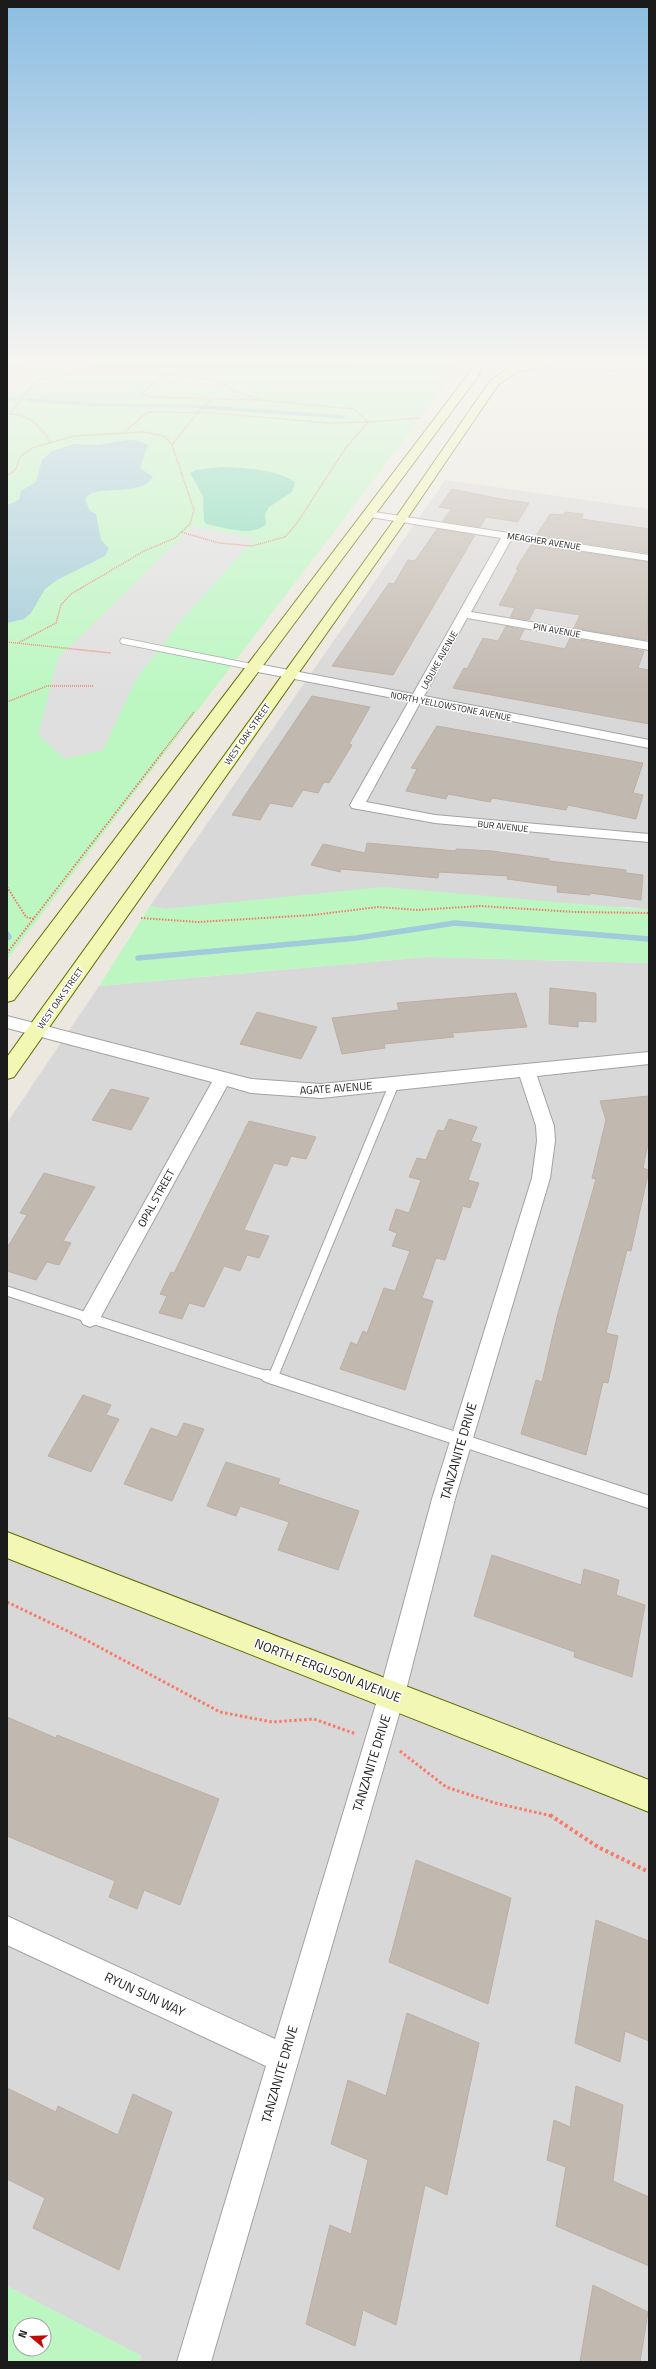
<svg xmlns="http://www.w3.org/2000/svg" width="656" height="2369" font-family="'Titillium Web',sans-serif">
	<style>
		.residential { fill: #d9d8d8 }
		.commercial { fill: #eed1cf }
		.park { fill: #bcf7c2; fill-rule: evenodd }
		.pitch { fill: #7fdbba }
		.parking { fill: #dfdfdf }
		.water { fill: #a1cbda }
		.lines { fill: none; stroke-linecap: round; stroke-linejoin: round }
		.stream-far1 { stroke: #a1cbda; stroke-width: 3.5 }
		.stream { stroke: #a1cbda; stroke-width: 5.5 }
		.building { fill: #c1b8b0; stroke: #bdafa3 }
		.lane-far2-casing { stroke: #a2a2a2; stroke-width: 7 }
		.lane-far1-casing { stroke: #a2a2a2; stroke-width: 11 }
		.lane-casing { stroke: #a2a2a2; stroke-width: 14 }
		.street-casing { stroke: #a2a2a2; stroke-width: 2 }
		.secondary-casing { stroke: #5f6c07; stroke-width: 2 }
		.path-far3 { stroke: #f67a67; stroke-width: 1.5; stroke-dasharray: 1 1; stroke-linecap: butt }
		.path-far2 { stroke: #f67a67; stroke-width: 2; stroke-dasharray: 1.5 1.5; stroke-linecap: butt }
		.path-far1 { stroke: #f67a67; stroke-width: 3; stroke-dasharray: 2.5 2.5; stroke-linecap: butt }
		.path { stroke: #f67a67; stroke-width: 4; stroke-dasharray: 3 3; stroke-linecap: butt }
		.lane-far2 { stroke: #fff; stroke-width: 5.5 }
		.lane-far1 { stroke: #fff; stroke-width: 9 }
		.lane { stroke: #fff; stroke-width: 12 }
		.street { fill: #fff; fill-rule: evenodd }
		.secondary { fill: #f2f7b3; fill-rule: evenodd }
		.labels { text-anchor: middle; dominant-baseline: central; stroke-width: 3; stroke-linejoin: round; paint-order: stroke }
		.far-street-label { font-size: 9px; fill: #1b1b1b; stroke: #fff }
		.street-label { font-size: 11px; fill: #1b1b1b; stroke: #fff }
		.near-street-label { font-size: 13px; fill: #1b1b1b; stroke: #fff }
	</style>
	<rect width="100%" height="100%" fill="#ece8e0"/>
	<g class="residential">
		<polygon points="445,480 649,509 649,910 629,907 164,909 150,906"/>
		<polygon points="428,957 649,963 649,2362 139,2362 141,2356 7,2286 7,1123 99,986"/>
	</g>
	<polygon class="commercial" points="100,362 68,370 7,363"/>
	<g class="park">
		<polygon points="100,362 462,364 7,960 7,363 68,370"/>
		<polygon points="383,887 649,910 649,963 428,957 99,986 150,906 164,909"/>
		<path d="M7,2286L141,2356L139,2362H7ZM20,2325H44V2349H20Z"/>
	</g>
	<path class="pitch" d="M222,467C244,468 276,469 295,482L292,492L269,507L265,514L266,524C252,538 224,527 206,524L204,521L203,496L190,473L196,470Z"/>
	<g class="parking">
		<polygon points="7,369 20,370 36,374 19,393 7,395"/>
		<polygon points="193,526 255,538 183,618 136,679 103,750 64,759 38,734 58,658"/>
	</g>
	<path class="water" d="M126,440H136L148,445L140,468L153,477C141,498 93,483 85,499L90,511L96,514L101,540L109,548L105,556L57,580L45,589L31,613L24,619L7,623V505L19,500L21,491L36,482L42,460L52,451L75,444L98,445Z"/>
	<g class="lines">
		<g class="stream-far1">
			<polyline points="7,399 15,399"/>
			<polyline points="28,400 100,405 190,406 343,417"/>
		</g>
		<g class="stream">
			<polyline points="7,934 9,937"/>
			<polyline points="138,958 357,938 455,923 649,939"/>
		</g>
	</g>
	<g class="building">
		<polygon points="452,489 501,499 529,503 518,522 486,517 480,527 443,521 451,509 439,507"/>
		<polygon points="565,512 583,514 581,519 649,529 649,553 536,536 550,514 563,515"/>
		<polygon points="437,529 475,535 393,675 332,666 389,583 394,584 408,560 415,561 417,558"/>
		<polygon points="531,545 649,562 647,640 574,628 580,615 535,608 529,620 510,617 515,608 499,605 518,570 516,569"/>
		<polygon points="506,626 524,630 519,640 565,649 570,638 644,651 638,668 649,670 649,724 453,688 464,668 467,669 483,638 498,641"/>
		<polygon points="312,696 370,707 349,744 352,745 329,783 324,782 318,793 303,790 292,807 270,803 260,820 232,815"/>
		<polygon points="437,726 643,763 633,793 643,795 636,819 568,805 566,810 492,798 490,802 448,794 446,799 406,791 417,769 411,768"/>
		<polygon points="367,843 456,851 456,849 492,851 549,859 549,861 626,870 626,873 643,875 641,900 590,893 590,895 557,892 558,886 507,879 508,876 439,872 438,878 341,869 340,872 311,865 323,844 365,853"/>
		<polygon points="550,988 596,993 596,1022 578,1021 578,1027 549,1024"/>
		<polygon points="516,993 527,1027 452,1033 454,1037 384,1044 385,1048 342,1054 332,1018 399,1010 397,1003"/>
		<polygon points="257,1012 317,1027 301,1059 240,1044"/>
		<polygon points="111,1089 149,1098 131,1130 92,1120"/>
		<polygon points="649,1096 649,1138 643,1168 649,1170 631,1251 627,1250 606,1333 618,1336 608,1383 603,1382 586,1455 521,1434 536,1380 542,1382 557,1317 596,1179 592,1178 606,1120 600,1101"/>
		<polygon points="449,1119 477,1127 471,1141 481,1144 468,1180 479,1183 470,1208 463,1206 445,1260 436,1258 422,1298 433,1301 405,1390 340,1369 351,1342 357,1345 363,1331 367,1333 384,1288 395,1291 410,1251 392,1246 397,1233 389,1230 396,1209 409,1213 421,1180 409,1177 417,1158 426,1160 438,1130 444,1131"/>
		<polygon points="249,1121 316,1137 306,1159 291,1156 287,1166 274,1163 244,1230 269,1236 259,1258 247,1255 240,1271 224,1266 204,1307 189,1303 182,1319 159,1313 167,1296 160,1294 171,1272 174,1273"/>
		<polygon points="44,1173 95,1187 63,1241 71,1243 59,1265 47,1262 36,1280 7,1271 7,1248 27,1215 20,1213"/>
		<polygon points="83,1395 111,1405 106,1415 119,1419 91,1472 48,1456"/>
		<polygon points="184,1423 204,1429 172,1501 124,1484 151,1428 177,1437"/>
		<polygon points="226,1462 280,1479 278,1484 359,1511 338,1570 278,1550 289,1522 240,1506 236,1516 207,1506"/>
		<polygon points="492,1555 581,1585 584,1569 619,1580 616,1595 645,1605 632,1677 574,1657 575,1652 474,1616"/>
		<polygon points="7,1717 56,1738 57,1735 219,1799 180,1905 144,1890 137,1909 109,1897 115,1881 7,1836"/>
		<polygon points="416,1860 511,1898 488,2004 389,1962"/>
		<polygon points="596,1920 649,1941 649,2041 625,2031 620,2062 575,2043"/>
		<polygon points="407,2013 479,2043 447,2195 425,2185 396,2325 363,2310 355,2346 306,2324 330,2225 351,2234 368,2160 331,2144 348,2080 386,2096"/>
		<polygon points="576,2086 623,2105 613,2181 649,2197 649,2266 556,2226 566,2167 547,2160 554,2120 570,2127"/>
		<polygon points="7,2088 56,2112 58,2106 118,2135 133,2094 172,2112 119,2270 33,2228 45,2198 7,2179"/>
		<polygon points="593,2285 648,2312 640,2362 580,2362"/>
	</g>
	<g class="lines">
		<defs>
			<polyline id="lane-far2" points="123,641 253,667"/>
			<g id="lane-far1">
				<polyline points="7,1291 270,1377"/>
				<polyline points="273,1377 394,1084"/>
			</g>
			<g id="lane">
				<polyline points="267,1376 649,1502"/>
				<polyline points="273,1378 274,1376"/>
			</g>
			<g id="street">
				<polygon points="517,362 619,364 623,367 619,370 521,365"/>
				<polygon points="368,511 649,555 649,561 511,540 471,612 649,642 649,650 467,618 424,696 649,740 649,748 420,703 366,802 435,815 649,834 649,842 435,823 352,808 350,805 409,701 253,671 247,667 253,663 413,694 501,538 364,516 364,512"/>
				<polygon points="7,1016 251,1079 321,1084 649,1052 649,1064 537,1076 554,1126 555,1141 550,1178 455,1499 405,1694 211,2362 177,2362 266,2066 7,1945 7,1916 275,2039 379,1694 432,1499 532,1178 537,1141 536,1126 520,1077 321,1098 251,1093 227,1086 97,1324 90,1327 83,1324 80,1318 83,1312 212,1082 7,1028"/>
			</g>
			<g id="secondary">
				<polygon points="472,362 482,362 479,375 14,1000 7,1002 7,981 470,372"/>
				<polygon points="528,362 554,363 549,366 516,372 498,385 400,529 14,1077 7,1079 7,1057 392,523 490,381 509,368"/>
				<polygon points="7,1532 649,1780 649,1812 7,1558"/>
			</g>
		</defs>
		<use href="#lane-far2" class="lane-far2-casing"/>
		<use href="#lane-far1" class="lane-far1-casing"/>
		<use href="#lane" class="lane-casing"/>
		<use href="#street" class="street-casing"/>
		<use href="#secondary" class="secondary-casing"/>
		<g class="path-far3">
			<polyline points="451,362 456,366 456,371"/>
			<polyline points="162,374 142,394 152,397 257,400"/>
			<path d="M7,414C29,413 40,426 51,443"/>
			<polyline points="10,414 36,380 100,370 122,369 215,380 235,391 260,400 354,409 368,422 419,418"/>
			<polyline points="125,432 147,412 214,413 330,423 368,422 345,449 297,523 285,537 252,546 219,543 181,532"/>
			<polyline points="172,445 198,412 211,400"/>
			<polyline points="7,476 16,469 20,457 32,448 74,436 144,432 164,436 172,445 194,510 190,524 175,538 144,551 71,594 61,605 56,623 18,643"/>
			<polyline points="7,642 111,653"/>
			<polyline points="7,702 47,686 94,686"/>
			<polyline points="161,754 194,712"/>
		</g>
		<g class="path-far2">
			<polyline points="7,887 26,917 35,919"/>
			<polyline points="141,918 198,922 313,915 378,907 418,910 480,906 575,912 649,913"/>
			<polyline points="7,953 162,753"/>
		</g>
		<g class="path-far1">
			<polyline points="7,1602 86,1640 220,1712 272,1722 314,1719 356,1734"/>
			<polyline points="400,1751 446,1787 495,1803 552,1816"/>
		</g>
		<polyline class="path" points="550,1815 598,1847 649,1872"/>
		<use href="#lane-far2" class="lane-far2"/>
		<use href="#lane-far1" class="lane-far1"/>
		<use href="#lane" class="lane"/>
		<use href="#street" class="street"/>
		<use href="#secondary" class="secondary"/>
	</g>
	<linearGradient id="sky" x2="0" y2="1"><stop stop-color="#8bbde2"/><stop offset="0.52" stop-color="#f6f5f1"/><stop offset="1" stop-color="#f6f5f1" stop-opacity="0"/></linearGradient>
	<rect width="656" height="694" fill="url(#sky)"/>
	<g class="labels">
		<g class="far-street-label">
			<text transform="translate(544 541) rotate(9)">MEAGHER AVENUE</text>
			<text transform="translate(557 630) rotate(10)">PIN AVENUE</text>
			<text transform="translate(439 660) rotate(-61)">LADUKE AVENUE</text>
			<text transform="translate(451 706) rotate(11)">NORTH YELLOWSTONE AVENUE</text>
			<text transform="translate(247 734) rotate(-55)">WEST OAK STREET</text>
			<text transform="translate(503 826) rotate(6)">BUR AVENUE</text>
			<text transform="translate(60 998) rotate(-55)">WEST OAK STREET</text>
		</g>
		<g class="street-label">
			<text transform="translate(336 1088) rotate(-4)">AGATE AVENUE</text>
			<text transform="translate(156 1198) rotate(-61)">OPAL STREET</text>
		</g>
		<g class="near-street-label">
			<text transform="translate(458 1451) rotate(-74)">TANZANITE DRIVE</text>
			<text transform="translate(328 1670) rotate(21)">NORTH FERGUSON AVENUE</text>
			<text transform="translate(371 1763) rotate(-73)">TANZANITE DRIVE</text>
			<text transform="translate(145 1994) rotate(25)">RYUN SUN WAY</text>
			<text transform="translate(279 2074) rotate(-74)">TANZANITE DRIVE</text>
		</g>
	</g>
	<rect width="656" height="2369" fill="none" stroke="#1b1b1b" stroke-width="16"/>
	<g transform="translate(32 2337) rotate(289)"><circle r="19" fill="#ffffff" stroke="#a4a4a4"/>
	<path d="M0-3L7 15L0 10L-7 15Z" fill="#c10904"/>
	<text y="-6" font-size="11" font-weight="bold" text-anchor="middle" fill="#1b1b1b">N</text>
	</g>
</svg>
